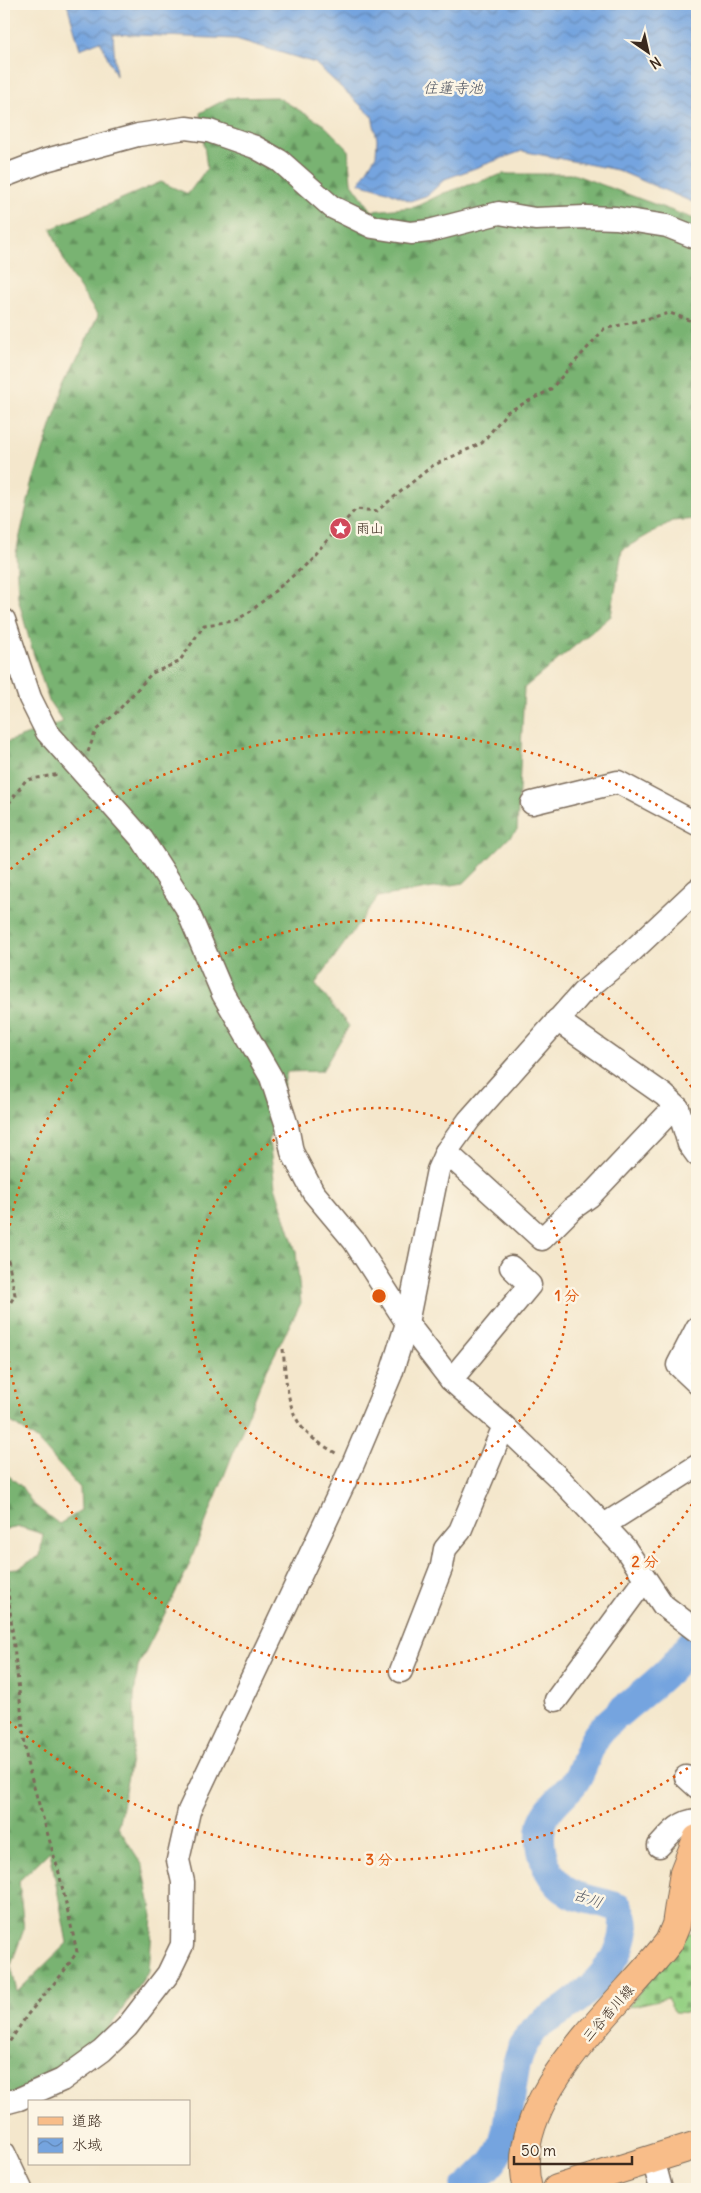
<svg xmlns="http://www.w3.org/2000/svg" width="701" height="2193" font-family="Delius,'Klee One',sans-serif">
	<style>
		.forest { fill: url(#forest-firs); stroke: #5a6e48; fill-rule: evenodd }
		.cemetery { fill: url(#cemetery-stones); stroke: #697e52 }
		.water { fill: url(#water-waves); stroke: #58677e }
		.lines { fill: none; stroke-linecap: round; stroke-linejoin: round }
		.river { stroke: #75a4df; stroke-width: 29 }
		.minor-casing { stroke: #7c6c5b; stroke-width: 25 }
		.major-casing { stroke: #7c6c5b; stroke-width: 30 }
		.path { stroke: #7c6c5b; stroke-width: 3; stroke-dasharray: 4 4; stroke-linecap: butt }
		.minor { stroke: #fff; stroke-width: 22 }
		.major { stroke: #f8bd89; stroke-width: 28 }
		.ring { fill: none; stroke: #df570d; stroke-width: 2.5; stroke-dasharray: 2.5 5 }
		.labels { text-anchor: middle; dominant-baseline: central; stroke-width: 5; stroke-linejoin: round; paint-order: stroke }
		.poi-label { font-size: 14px; fill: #3b2a1e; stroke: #fcf5e5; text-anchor: start }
		.street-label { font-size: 14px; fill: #3b2a1e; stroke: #fcf5e5 }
		.water-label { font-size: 15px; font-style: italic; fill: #4f5562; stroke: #fcf5e5 }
		.centre { fill: #df570d; stroke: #fcf5e5; stroke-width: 2.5 }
		.ring-label { font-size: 15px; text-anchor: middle; font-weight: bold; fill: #df570d; stroke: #fcf5e5; stroke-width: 5; stroke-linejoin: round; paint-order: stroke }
	</style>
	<defs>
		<pattern id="forest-firs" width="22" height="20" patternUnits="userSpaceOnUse" patternTransform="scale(1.25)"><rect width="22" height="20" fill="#79b372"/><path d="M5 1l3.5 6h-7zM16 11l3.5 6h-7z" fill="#64925d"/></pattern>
		<pattern id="cemetery-stones" width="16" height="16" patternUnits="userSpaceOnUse" patternTransform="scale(1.25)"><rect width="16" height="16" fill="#97d185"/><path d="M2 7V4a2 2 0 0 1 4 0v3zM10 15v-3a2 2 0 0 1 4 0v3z" fill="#7caa6c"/></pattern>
		<pattern id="water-waves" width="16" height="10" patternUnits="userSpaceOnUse" patternTransform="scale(1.25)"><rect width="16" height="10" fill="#75a4df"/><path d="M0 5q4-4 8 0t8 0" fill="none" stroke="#6186b4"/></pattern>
	</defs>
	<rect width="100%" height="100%" fill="#fcf5e5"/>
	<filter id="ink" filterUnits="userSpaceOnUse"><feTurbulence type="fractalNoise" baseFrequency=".02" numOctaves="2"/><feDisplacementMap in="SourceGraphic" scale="10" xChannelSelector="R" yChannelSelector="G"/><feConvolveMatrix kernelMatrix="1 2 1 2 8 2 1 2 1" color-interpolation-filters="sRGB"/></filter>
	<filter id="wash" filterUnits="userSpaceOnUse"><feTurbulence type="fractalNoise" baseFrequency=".0096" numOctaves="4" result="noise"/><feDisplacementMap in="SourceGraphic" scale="20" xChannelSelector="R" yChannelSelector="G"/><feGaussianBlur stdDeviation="1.12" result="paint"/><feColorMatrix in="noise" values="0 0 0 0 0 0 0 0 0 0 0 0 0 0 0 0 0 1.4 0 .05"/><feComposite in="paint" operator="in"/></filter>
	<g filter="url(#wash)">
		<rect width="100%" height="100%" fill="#f4e7cc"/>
		<path class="forest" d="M277,97L324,125L348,149L351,182L372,211L415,207L444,193L503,174H573L697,220V519L672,521L622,550L611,616L524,688L517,830L464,883L378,897L315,984L349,1026L322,1071L287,1072L269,1141L275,1186L296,1252L301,1303L264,1375L186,1572L138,1666L134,1697V1745L118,1827L143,1866L153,1916L149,1971L102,2038L66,2071L4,2101V1569L18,1568L40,1556L43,1534L20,1527L4,1530V1472L21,1486L33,1504L59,1524L81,1511L80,1488L37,1440L4,1417V743L63,722L49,701L31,646L18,598L16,553L32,484L65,384L98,316L69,272L51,229L161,182L188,194L207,168L200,113L228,98ZM50,1851L67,1943L17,1992L11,1965L24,1929L19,1881Z"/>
		<polygon class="cemetery" points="683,1934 697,1934 697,2013 675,2012 667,1998 628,2007"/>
		<polygon class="water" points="67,4 697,4 697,204 617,170 522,151 445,179 428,195 410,201 387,191 359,183 376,155 377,139 372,116 315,63 236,39 113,34 116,76 100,41 80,49"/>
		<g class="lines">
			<path class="river" d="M465,2189C478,2177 495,2164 502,2146C514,2111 507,2064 531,2033C541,2021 555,2016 567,2007C594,1988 640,1943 619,1908C601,1900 573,1900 559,1885C543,1869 534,1836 546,1815C553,1802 565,1794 574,1783C586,1767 587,1745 601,1730C622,1708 649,1691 670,1669C680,1659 687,1647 697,1637"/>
		</g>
	</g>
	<g filter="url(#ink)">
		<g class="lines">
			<defs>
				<g id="minor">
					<polyline points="4,176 46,160 138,135 186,128 209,131 255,147 280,161 332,207 373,227 411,233 429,231 499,213 535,219 586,217 616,218 667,226 697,238"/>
					<polyline points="4,620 30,698 47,732 142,839 186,907 223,994 271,1077 287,1126 292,1152 313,1192 354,1241 407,1323 451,1380 504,1426 561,1480 625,1548 663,1605 697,1631"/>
					<polyline points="532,803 618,782 697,824"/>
					<polyline points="557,1020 664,1095 678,1108 689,1144 697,1155"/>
					<polyline points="446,1152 542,1239 573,1208 590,1196 665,1117 678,1108"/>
					<polyline points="697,1328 678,1365 697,1383"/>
					<polyline points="451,1380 530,1285 511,1267"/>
					<polyline points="604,1525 697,1466"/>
					<polyline points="401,1671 442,1566 445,1549 460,1531 504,1426"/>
					<polyline points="556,1700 645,1579"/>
					<polyline points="686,1777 697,1787"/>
					<path d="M659,1846C670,1834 680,1821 697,1820"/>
					<polyline points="4,2103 19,2099 62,2080 102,2051 127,2027 168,1974 182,1945 183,1882 178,1860 189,1811 353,1464 391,1374 407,1323 438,1170 446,1152 469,1120 582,993 630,953 697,890"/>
					<polyline points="4,2153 21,2189"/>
					<polyline points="653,2159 661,2189"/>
				</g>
				<g id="major">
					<path d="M528,2189C504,2099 619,2007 669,1942L676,1925L684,1872L697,1839"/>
					<polyline points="557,2189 697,2145"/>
				</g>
			</defs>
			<use href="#minor" class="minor-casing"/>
			<use href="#major" class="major-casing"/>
			<g class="path">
				<polyline points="88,752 96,730 114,715 152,673 179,662 204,625 235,621 251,611 301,569 356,509 377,511 432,466 482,443 507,412 550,390 604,329 670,313 697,323"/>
				<polyline points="4,810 26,780 60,774"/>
				<polyline points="4,1253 8,1259 15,1295 4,1313"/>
				<path d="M283,1349C286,1377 286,1414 308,1434C316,1442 328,1448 337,1454"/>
				<polyline points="4,1556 27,1763 59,1873 77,1952 62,1974 28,2014 4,2050"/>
			</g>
			<use href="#minor" class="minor"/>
			<use href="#major" class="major"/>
		</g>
	</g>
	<g class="ring">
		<circle cx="379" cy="1296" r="188"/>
		<path d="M696 1498A376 376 0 0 1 4 1322M4 1270A376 376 0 0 1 696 1094"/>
		<path d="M694 1764A564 564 0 0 1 5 1718M5 874A564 564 0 0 1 694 828"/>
	</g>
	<defs>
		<symbol id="sight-disc" viewBox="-11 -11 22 22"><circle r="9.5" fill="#d1495b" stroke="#fcf5e5"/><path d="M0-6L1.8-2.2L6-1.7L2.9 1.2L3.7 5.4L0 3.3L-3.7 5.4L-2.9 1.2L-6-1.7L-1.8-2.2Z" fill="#fff"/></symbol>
	</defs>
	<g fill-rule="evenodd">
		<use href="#sight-disc" x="328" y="516" width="25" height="25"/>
	</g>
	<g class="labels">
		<g class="poi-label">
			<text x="356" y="528">雨山</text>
		</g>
		<g class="street-label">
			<text transform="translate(608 2013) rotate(-49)">三谷香川線</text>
		</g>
		<g class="water-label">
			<text x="453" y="87">住蓮寺池</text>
			<text transform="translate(588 1898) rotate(19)">古川</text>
		</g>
	</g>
	<circle cx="379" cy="1296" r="8" class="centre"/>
	<g class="ring-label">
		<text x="567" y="1301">1 分</text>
		<text x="645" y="1567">2 分</text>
		<text x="379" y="1865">3 分</text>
	</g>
	<rect width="701" height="2193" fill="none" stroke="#fcf5e5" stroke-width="20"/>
	<rect x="28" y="2100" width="162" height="65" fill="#fcf5e5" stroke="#afa495"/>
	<rect x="38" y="2117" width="25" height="8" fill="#f8bd89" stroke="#afa495"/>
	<text x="72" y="2126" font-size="15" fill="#3b2a1e">道路</text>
	<rect x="38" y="2138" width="25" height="15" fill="url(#water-waves)" stroke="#afa495"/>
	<text x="72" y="2150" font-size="15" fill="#3b2a1e">水域</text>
	<g transform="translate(648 52) rotate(146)" stroke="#fcf5e5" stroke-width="4" paint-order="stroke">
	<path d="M0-4L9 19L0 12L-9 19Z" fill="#3b2a1e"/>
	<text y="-8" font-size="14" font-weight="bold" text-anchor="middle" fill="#3b2a1e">N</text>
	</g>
	<path d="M514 2156v8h118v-8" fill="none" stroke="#3b2a1e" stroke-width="2.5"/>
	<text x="521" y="2156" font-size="15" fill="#3b2a1e" stroke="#fcf5e5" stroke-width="4" paint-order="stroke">50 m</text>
</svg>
